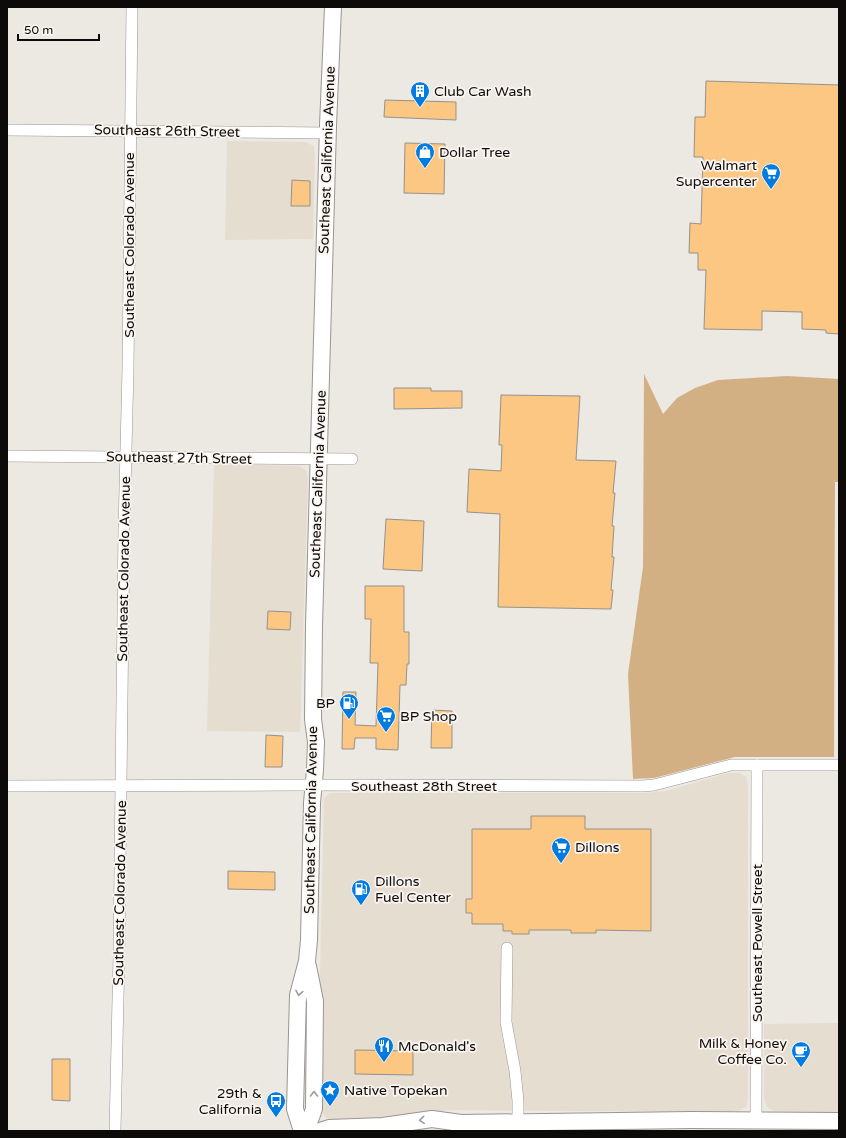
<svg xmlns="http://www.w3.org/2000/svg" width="846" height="1138" font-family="'Varela Round',sans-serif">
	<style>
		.built { fill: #e6ddd1 }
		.green { fill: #d2b084 }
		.building { fill: #fcc783; stroke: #95918c }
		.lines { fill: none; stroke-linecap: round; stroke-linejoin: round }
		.street-casing { stroke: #999590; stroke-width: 12 }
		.secondary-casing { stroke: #999590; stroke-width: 18 }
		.street { stroke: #fff; stroke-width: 11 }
		.secondary { stroke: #fff; stroke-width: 16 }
		.oneway { stroke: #9e9d9d }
		.labels { text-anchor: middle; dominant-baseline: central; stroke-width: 3.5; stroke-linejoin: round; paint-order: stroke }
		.poi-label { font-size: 14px; fill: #0d0b09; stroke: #faf5f0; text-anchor: start }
		.street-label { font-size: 14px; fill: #0d0b09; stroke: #faf5f0 }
	</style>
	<rect width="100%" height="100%" fill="#ece8e2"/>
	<g class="built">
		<polygon points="227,141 305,142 314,146 315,157 313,239 225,240"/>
		<polygon points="214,464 299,466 306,470 308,479 300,732 207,731"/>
		<polygon points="728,773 739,773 747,777 748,785 748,1098 746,1107 741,1110 730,1112 454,1110 437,1111 370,1122 332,1120 325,1117 322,1111 320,1101 320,974 324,798 330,793 646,793 666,791"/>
		<polygon points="839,1023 839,1112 776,1112 767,1107 764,1099 764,1024"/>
	</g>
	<polygon class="green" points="644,374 663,414 677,398 695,388 718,380 787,376 839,379 839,482 835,482 834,757 735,757 654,778 633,779 628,674 643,567"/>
	<g class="building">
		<polygon points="706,81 839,85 839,334 826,333 826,330 802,329 802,312 762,311 762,330 704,329 706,270 698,270 698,253 689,253 690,223 701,224 703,157 694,157 695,117 705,117"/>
		<polygon points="385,100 456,102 456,120 384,117"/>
		<polygon points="405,143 445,144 444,194 404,193"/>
		<polygon points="292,180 310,181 310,206 291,206"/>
		<polygon points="394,388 431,388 431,391 462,391 462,408 394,409"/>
		<polygon points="501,395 580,396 576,460 616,461 613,493 615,493 612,526 614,526 612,557 614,557 611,590 613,590 611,609 498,607 500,514 467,512 469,469 501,471 502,445 499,445"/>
		<polygon points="386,519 424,521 422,571 383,569"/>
		<polygon points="365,586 404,586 404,632 409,632 409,664 407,664 406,685 400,685 398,750 376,749 376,738 355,738 354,749 342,749 343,692 356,692 355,725 376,726 378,663 370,663 371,619 365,619"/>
		<polygon points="268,611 291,612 290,630 267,629"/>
		<polygon points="432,710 452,711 452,748 431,748"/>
		<polygon points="266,735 283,736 282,767 265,767"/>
		<polygon points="531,816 585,816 585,829 651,829 651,931 596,930 596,933 571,933 571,930 529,930 529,934 512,934 512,931 503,931 503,924 472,924 472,913 466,913 466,899 472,899 472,829 531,829"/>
		<polygon points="228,871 275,872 275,890 228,889"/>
		<polygon points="355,1050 413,1051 413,1075 355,1074"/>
		<polygon points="52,1059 70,1059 70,1101 52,1100"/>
	</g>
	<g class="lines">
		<defs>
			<g id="street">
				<polyline points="7,130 328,133"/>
				<polyline points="7,456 352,459"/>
				<polyline points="7,786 294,785 643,786 654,785 731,765 839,765"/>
				<polyline points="507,948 506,1022 515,1071 518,1101 518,1122"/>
				<polyline points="756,1121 757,765"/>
				<polyline points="115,1131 119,955 124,529 128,369 132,7"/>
			</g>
			<g id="secondary">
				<polyline points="302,1131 295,1109 298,995 307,961 309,940 312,803 315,770 316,742 313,719 314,626 328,126 333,7"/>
				<polyline points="306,1131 314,1109 315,1001 308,966"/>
				<polyline points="320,1131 329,1128 383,1126 432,1119 461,1123 692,1120 839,1121"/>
			</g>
		</defs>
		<use href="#street" class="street-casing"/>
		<use href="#secondary" class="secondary-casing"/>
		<use href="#street" class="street"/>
		<use href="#secondary" class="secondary"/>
	</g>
	<defs><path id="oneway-chevron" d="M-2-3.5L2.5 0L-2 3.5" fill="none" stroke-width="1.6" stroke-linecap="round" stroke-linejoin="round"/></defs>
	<g class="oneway">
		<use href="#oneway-chevron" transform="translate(299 993) rotate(100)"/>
		<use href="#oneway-chevron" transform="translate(314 1094) rotate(-90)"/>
		<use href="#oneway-chevron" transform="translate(422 1120) rotate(175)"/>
	</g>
	<defs>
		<symbol id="building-pin" viewBox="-11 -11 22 30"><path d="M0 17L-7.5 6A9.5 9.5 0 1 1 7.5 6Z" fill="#007be1" stroke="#faf5f0"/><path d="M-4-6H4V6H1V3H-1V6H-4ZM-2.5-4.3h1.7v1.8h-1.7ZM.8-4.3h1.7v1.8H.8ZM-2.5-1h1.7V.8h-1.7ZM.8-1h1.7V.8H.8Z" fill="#fff"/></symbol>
		<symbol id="shop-pin" viewBox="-11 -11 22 30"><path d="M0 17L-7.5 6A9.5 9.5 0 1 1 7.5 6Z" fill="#007be1" stroke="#faf5f0"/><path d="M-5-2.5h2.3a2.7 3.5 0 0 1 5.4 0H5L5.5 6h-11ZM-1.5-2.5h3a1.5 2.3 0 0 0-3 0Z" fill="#fff"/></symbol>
		<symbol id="supermarket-pin" viewBox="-11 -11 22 30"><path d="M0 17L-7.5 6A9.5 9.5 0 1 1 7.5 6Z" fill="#007be1" stroke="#faf5f0"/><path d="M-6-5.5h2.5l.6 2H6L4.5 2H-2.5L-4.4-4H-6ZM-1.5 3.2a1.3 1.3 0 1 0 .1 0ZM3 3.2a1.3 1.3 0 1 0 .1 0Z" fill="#fff"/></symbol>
		<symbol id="fuel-pin" viewBox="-11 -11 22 30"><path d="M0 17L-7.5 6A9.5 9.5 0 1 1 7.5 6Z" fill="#007be1" stroke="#faf5f0"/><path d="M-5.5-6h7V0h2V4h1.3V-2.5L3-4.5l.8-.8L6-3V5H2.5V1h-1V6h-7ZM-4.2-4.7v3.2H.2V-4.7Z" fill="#fff"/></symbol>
		<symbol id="restaurant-pin" viewBox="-11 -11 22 30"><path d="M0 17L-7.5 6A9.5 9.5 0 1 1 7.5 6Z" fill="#007be1" stroke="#faf5f0"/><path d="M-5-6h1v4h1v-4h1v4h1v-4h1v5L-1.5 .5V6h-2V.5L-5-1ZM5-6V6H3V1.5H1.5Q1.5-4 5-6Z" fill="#fff"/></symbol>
		<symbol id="cafe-pin" viewBox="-11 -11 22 30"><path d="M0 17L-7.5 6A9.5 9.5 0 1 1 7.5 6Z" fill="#007be1" stroke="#faf5f0"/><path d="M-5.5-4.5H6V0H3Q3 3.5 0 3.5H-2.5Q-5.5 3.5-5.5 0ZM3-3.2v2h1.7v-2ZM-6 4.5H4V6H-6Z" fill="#fff"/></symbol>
		<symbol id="sight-pin" viewBox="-11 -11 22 30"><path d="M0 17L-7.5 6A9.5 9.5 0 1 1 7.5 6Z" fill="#007be1" stroke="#faf5f0"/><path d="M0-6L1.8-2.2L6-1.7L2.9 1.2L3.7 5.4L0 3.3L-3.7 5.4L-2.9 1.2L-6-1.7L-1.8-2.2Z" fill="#fff"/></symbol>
		<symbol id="bus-pin" viewBox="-11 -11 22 30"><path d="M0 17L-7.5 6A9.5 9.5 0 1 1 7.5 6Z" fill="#007be1" stroke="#faf5f0"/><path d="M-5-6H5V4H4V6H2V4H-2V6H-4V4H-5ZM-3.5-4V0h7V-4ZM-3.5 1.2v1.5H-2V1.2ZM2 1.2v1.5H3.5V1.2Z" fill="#fff"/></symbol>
	</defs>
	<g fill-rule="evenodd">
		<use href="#building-pin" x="409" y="80" width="22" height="30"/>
		<use href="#shop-pin" x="414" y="141" width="22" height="30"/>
		<use href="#supermarket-pin" x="760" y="162" width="22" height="30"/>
		<use href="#fuel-pin" x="338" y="692" width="22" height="30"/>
		<use href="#supermarket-pin" x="375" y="705" width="22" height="30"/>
		<use href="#supermarket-pin" x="550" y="836" width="22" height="30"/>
		<use href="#fuel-pin" x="350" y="878" width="22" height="30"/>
		<use href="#restaurant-pin" x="373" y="1035" width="22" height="30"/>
		<use href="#cafe-pin" x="790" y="1040" width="22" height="30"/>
		<use href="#sight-pin" x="319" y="1079" width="22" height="30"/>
		<use href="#bus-pin" x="265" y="1090" width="22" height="30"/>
	</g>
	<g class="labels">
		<g class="poi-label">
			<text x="434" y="91">Club Car Wash</text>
			<text x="439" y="152">Dollar Tree</text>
			<text x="757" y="165" text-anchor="end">Walmart<tspan x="757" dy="16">Supercenter</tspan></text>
			<text x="335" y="703" text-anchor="end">BP</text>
			<text x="400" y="716">BP Shop</text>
			<text x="575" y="847">Dillons</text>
			<text x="375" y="881">Dillons<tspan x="375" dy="16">Fuel Center</tspan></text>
			<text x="787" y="1043" text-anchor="end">Milk &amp; Honey<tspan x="787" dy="16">Coffee Co.</tspan></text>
			<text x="398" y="1046">McDonald's</text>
			<text x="344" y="1090">Native Topekan</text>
			<text x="262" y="1093" text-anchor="end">29th &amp;<tspan x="262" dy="16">California</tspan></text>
		</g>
		<g class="street-label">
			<text transform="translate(167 131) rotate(1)">Southeast 26th Street</text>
			<text transform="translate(327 160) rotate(-88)">Southeast California Avenue</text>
			<text transform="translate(129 245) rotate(-90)">Southeast Colorado Avenue</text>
			<text transform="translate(179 458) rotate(1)">Southeast 27th Street</text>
			<text transform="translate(318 484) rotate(-88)">Southeast California Avenue</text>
			<text transform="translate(124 569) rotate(-89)">Southeast Colorado Avenue</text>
			<text x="424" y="786">Southeast 28th Street</text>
			<text transform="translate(311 820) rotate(-89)">Southeast California Avenue</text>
			<text transform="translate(120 893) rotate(-89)">Southeast Colorado Avenue</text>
			<text transform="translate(757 943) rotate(-90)">Southeast Powell Street</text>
		</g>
	</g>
	<rect width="846" height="1138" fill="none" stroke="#0d0b09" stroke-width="16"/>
	<path d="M18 34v6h81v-6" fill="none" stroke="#0d0b09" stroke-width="2"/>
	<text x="24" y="34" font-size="12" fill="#0d0b09" stroke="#faf5f0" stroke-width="3" paint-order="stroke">50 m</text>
</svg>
